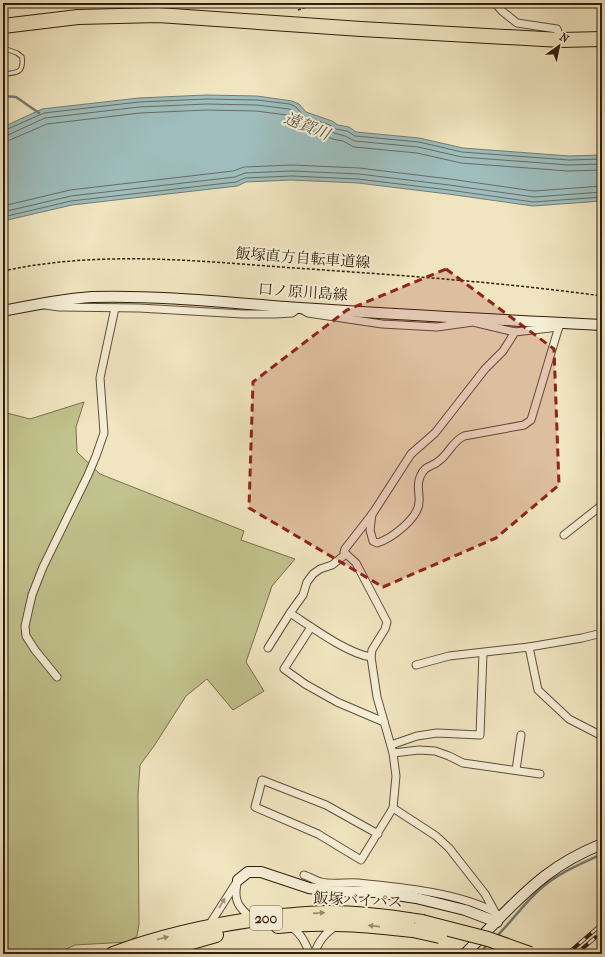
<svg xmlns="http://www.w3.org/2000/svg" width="605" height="957" font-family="'IM FELL French Canon','Noto Serif JP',serif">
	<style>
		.green { fill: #c1c28d; stroke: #796f4c }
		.water { fill: #9ebdbc; stroke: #727d75 }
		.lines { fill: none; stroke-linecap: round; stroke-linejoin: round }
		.shore { stroke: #686c63; stroke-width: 1 }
		.stream { stroke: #727d75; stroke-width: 2.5 }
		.lane-casing { stroke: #614e38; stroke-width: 5.5 }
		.street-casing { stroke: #614e38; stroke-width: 9 }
		.secondary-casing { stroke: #311c0a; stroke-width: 12 }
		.highway-casing { stroke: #311c0a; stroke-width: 16 }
		.path { stroke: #311c0a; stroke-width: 1.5; stroke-dasharray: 3 2; stroke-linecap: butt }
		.lane { stroke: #f5eed6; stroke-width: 3.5 }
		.street { stroke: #f5eed6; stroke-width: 7 }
		.secondary { stroke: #f5eed6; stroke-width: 10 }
		.highway { stroke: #f0e5c0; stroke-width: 14 }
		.rail-casing { stroke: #311c0a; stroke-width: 4 }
		.rail { stroke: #f5eed6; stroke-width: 2.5; stroke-dasharray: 8; stroke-linecap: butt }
		.highway-bridge-casing { stroke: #311c0a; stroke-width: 16; stroke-linecap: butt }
		.highway-bridge { stroke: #f0e5c0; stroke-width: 14 }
		.oneway { fill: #9d907a }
		.oneway2 { fill: #9a8b6e }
		.marked { fill: #8f2418; fill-opacity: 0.2; stroke: #8f2418; stroke-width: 3; stroke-dasharray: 8 5; stroke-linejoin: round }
		.labels { text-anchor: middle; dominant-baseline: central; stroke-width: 4; stroke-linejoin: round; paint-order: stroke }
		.shield { fill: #f5eed6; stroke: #6c5b47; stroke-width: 1 }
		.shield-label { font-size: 14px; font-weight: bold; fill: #311c0a }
		.street-label { font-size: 15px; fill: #311c0a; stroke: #f5eed6 }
		.water-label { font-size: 16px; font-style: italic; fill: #575448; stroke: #f5eed6 }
	</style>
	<rect width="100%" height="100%" fill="#f0e5c0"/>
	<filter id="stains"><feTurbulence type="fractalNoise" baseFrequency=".005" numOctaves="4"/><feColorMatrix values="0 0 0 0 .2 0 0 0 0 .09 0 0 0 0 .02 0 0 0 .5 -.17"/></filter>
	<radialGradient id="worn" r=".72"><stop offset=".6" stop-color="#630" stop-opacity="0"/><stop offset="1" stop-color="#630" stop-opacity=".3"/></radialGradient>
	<polygon class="green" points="84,402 76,427 77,452 100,474 244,531 241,540 295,559 272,586 246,662 264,691 233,710 207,679 186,696 154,746 140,765 138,795 139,924 137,936 128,942 75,945 55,954 3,954 3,412 30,419"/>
	<polygon class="water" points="206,95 257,96 292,101 299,104 306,112 332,121 338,125 349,127 356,132 419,138 463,148 569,156 602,155 602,201 533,206 448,194 358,183 291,180 246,182 237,186 72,205 3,221 3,127 42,109 139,98"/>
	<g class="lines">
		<g class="shore">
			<polyline points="3,131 44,113 139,102 207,99 257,100 290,104 296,107 304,116 330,125 336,129 347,131 355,136 419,142 462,152 569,160 602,159"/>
			<polyline points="3,136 8,135 45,118 139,107 207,104 257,105 289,109 293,111 302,120 328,129 334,133 345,136 355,141 418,147 462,157 569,165 602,164"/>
			<polyline points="3,142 10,140 47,124 140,113 207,110 256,111 287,115 299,126 325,135 332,139 343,141 354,147 417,153 461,163 568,171 602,170"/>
			<polyline points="3,206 70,190 233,171 244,167 292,165 359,168 450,179 534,191 602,186"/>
			<polyline points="3,212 71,196 235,177 245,173 292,171 359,174 449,185 534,197 602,192"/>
			<polyline points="3,217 71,201 236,182 245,178 292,176 358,179 449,190 533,202 602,197"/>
		</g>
		<g class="stream">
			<polyline points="3,96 16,97 39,113"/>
			<path d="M496,937C511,922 523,905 538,891C556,874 580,864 602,854"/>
			<polyline points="479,954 488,944"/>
		</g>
		<defs>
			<path id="lane" d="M3,48L17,53L22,57C24,73 17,73 3,74"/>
			<g id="street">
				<polyline points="495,3 502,11 517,23 557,29 561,40"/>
				<polyline points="45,305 59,307 139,308 243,314 275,314 292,313 299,308 308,313 382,324 437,327 473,322 515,332"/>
				<path d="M372,514L370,530L373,541L377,543C391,539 419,518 419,502C420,493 416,486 420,477C425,464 432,468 440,460C449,453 453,441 464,436L524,425L531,420L560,323"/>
				<polyline points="564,535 602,505"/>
				<path d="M290,613C310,626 348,654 371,657"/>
				<polyline points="311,627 284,669 305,684 337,702 384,722"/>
				<polyline points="529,647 582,638 602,633"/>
				<polyline points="268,648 290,613 303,595 307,582 313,574 320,569 332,565 346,554"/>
				<polyline points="416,665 449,656 529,647 538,690 569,719 602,736"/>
				<polyline points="57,677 35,650 26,636 25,626 32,595 43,567 88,475 96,456 104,433 100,378 115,308"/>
				<polyline points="391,745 417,736 437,733 480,735 483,653"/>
				<polyline points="393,753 419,750 435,751 449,756 463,763 540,774"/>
				<polyline points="516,770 521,735"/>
				<polyline points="393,808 436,836 449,848 485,894 495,912"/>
				<polyline points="378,834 326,805 262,780 255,807 318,834 361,860 393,808 396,776 393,753 377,697 371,657 372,650 385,629 387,622 356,563 344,552 345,549 373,513 411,454 435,433 485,369 503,351 515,332 559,327"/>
				<path d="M304,875C310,877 316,881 321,882C333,885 346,882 358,883C399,887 461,893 496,913"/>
				<path d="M237,884C233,902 240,908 252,919"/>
				<path d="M290,926C301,933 305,942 310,954"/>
				<polyline points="208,927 238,880"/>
				<path d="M314,954C319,941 324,934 336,926"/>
			</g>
			<g id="secondary">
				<path d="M3,311C33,305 62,299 92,297C161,295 232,303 300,308C401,315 501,320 602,325"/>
				<polyline points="238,880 248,872 261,872 309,888 330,891 377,892 416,898 465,910 497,922"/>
				<path d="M465,954C491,927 516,899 545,876C562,863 582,852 602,844"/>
			</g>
			<g id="highway">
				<polyline points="3,26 78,17 158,15 361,29 561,40 602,39"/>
				<path d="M278,926C323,921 368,925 413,930"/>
				<path d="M113,954C167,934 225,922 282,916C297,915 313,913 328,913C360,913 391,917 422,922"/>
				<polyline points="150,954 216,935"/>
			</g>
		</defs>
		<use href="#lane" class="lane-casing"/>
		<use href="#street" class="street-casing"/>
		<use href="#secondary" class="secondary-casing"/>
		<use href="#highway" class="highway-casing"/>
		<g class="path">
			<polyline points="3,5 23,3"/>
			<polyline points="298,10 318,3"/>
			<path d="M3,271C100,250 197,261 295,268C397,275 500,282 602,296"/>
		</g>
		<use href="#lane" class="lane"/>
		<use href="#street" class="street"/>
		<use href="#secondary" class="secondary"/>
		<use href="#highway" class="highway"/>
		<defs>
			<g id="rail">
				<polyline points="567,954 602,924"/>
				<polyline points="576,954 596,937"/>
			</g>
		</defs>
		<use href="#rail" class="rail-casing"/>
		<use href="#rail" class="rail"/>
		<defs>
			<g id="highway-bridge">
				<polyline points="422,922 488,939 530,954"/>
				<polyline points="413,930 440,936"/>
			</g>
		</defs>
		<use href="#highway-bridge" class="highway-bridge-casing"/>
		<use href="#highway-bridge" class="highway-bridge"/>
	</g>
	<defs><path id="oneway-solid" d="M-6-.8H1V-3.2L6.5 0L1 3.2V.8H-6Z"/></defs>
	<use class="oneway" href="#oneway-solid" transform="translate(222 903) rotate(-59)"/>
	<g class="oneway2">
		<use href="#oneway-solid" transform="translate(319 913) rotate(-4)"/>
		<use href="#oneway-solid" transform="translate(374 926) rotate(-174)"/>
		<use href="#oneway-solid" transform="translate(163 938) rotate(-14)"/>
	</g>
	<path class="marked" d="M446,269L554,349L559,485L496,538L383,587L249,508L253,382L347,310Z"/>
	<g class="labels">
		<rect class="shield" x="250" y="906" width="32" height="24" rx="3"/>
		<g class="shield-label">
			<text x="266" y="918">200</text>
		</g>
		<g class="street-label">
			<text transform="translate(303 258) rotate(4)">飯塚直方自転車道線</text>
			<text transform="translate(303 292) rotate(4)">口ノ原川島線</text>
			<text transform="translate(358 900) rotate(3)">飯塚バイパス</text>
		</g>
		<g class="water-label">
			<text transform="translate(307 126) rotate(22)">遠賀川</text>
		</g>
	</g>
	<rect width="605" height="957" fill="none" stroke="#f0e5c0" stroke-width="16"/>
	<rect x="4" y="4" width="597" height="949" fill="none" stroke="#311c0a" stroke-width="2"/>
	<rect x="8" y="8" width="589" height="941" fill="none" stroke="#311c0a"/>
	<g transform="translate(559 46) rotate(33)" stroke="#f5eed6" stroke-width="3" paint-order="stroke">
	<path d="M0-3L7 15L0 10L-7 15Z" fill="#311c0a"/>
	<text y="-6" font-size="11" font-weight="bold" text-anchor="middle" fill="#311c0a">N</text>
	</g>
	<rect width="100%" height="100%" filter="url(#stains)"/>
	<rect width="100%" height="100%" fill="url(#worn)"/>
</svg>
